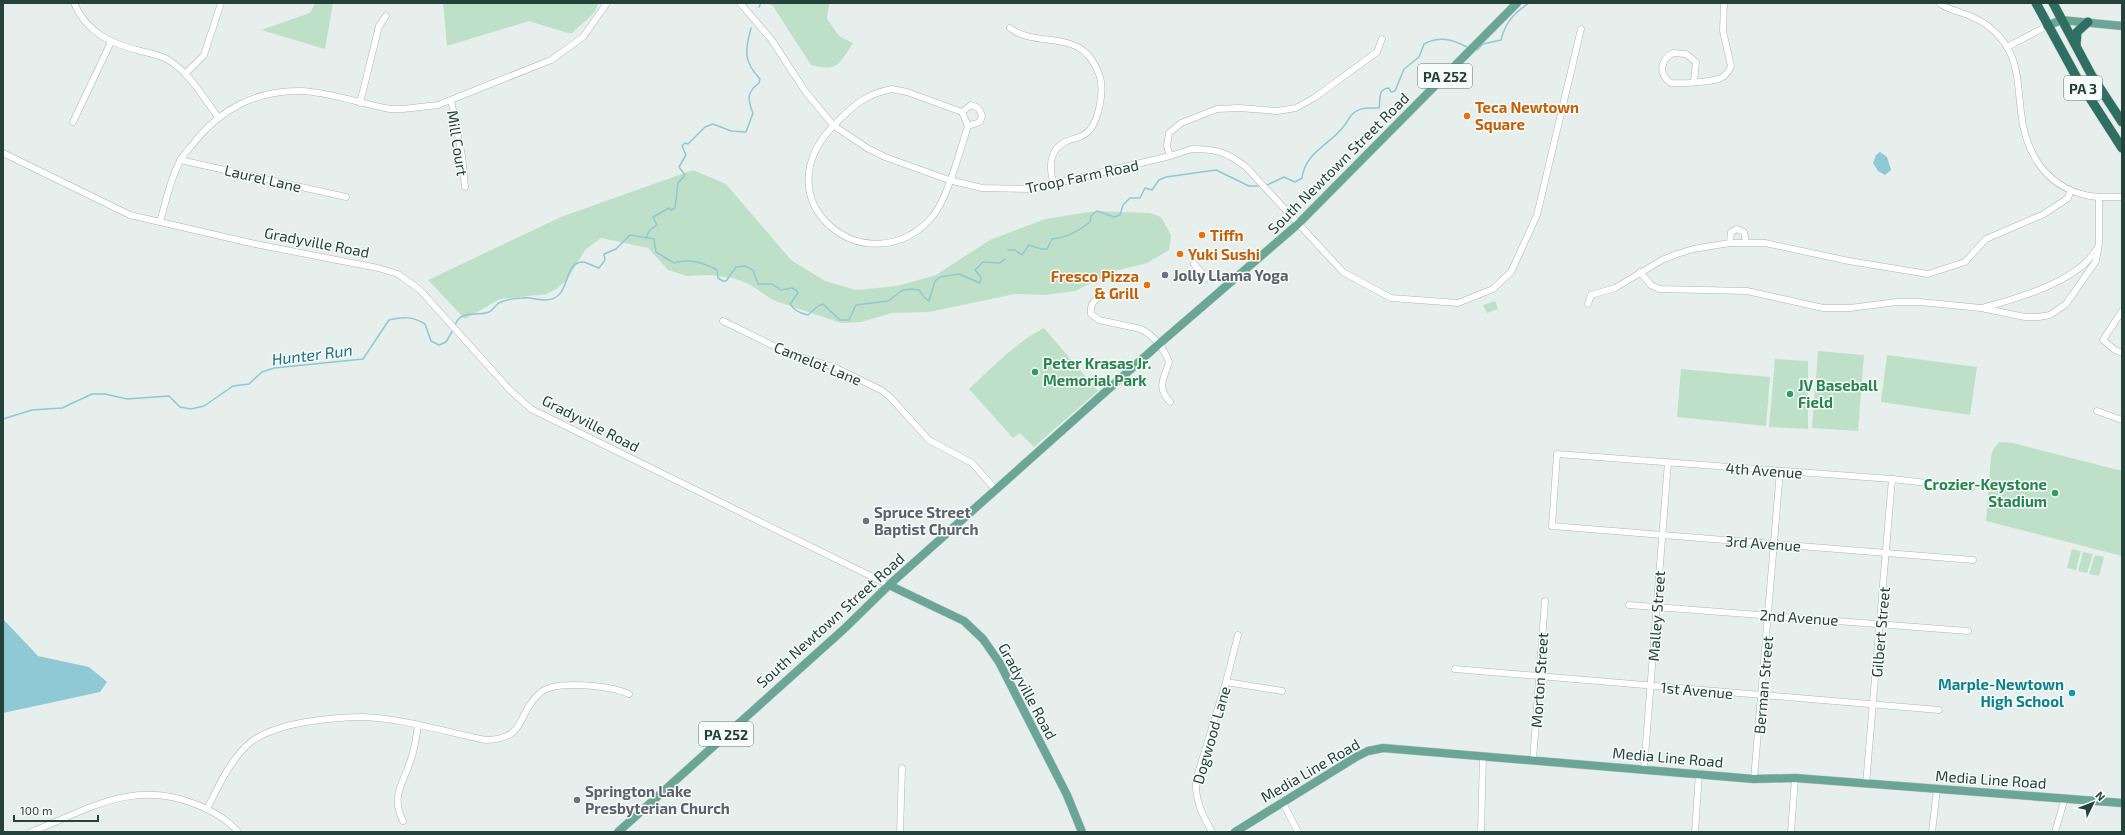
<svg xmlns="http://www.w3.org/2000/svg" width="2125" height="835" font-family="'Exo 2',sans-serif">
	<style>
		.green { fill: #bfe0c8 }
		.water { fill: #8ec9d4 }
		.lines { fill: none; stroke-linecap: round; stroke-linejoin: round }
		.stream { stroke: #8ec9d4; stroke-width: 1.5 }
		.minor-casing { stroke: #a8b8b2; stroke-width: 7 }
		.major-casing { stroke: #c2cac8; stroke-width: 9 }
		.highway-casing { stroke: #c2cac8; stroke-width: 10 }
		.minor { stroke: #fff; stroke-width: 6 }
		.major { stroke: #6aa596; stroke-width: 8 }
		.highway { stroke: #2f6f62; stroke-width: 9 }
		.food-dot { fill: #e8710a; stroke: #f7fbf9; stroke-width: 1.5 }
		.worship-dot { fill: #6b7280; stroke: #f7fbf9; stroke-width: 1.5 }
		.leisure-dot { fill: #2e9e5b; stroke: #f7fbf9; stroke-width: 1.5 }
		.culture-dot { fill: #0f9aa8; stroke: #f7fbf9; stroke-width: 1.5 }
		.labels { text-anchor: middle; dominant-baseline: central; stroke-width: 3; stroke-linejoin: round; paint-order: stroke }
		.shield { fill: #f7fbf9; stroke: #637a73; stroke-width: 1 }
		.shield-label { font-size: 14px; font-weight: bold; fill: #24423a }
		.food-label { font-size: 15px; font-weight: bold; fill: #c56008; stroke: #f7fbf9; text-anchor: start }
		.street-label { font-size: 15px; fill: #24423a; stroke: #f7fbf9 }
		.worship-label { font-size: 15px; font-weight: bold; fill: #5b616d; stroke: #f7fbf9; text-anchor: start }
		.leisure-label { font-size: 15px; font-weight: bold; fill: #27864d; stroke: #f7fbf9; text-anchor: start }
		.culture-label { font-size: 15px; font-weight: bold; fill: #0d838f; stroke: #f7fbf9; text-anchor: end }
		.water-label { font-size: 16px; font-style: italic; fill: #1c6f80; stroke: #f7fbf9 }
	</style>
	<rect width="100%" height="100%" fill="#e6efeb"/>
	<g class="green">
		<polygon points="315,3 333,3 325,49 261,30 310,13"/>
		<polygon points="443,3 598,3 595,12 571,34 529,21 447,46"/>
		<path d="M767,3H829L827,19L839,36L853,43C839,64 838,72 811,65L773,6Z"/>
		<polygon points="693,170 726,184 791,260 825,281 856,290 897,286 936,275 990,240 1045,219 1096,211 1150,213 1161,217 1171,235 1169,250 1147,263 1115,271 1075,291 1045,295 1015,294 929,312 892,313 861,322 841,323 773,300 749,284 733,278 709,275 687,276 668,270 648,248 601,238 585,250 567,280 556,289 547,294 500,299 465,319 428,280 561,217"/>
		<polygon points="1495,301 1498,309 1487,313 1483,305"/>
		<path d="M1044,328L1098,391L1034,447L1020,433L1013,438L969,389C992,368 1016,342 1044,328Z"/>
		<polygon points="1818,351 1864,355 1858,431 1812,428"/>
		<polygon points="1887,355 1977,367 1970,415 1881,402"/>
		<polygon points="1775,359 1808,361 1808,429 1769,427"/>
		<polygon points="1681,369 1770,377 1766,426 1677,417"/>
		<polygon points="1999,442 2013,443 2122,471 2122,556 1986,521 1991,457 1993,450"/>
		<polygon points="2072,549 2081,551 2076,570 2067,568"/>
		<polygon points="2083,552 2093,554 2087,573 2078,571"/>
		<polygon points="2095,555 2104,557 2099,576 2089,574"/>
	</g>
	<g class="water">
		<polygon points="1880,152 1887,157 1891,170 1885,175 1878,171 1873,163 1876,155"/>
		<polygon points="3,619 38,656 89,667 107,682 100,692 3,713"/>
	</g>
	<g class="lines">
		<g class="stream">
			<polyline points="759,7 761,3"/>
			<path d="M1477,50L1483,44L1501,40C1505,23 1514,13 1529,3"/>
			<path d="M1265,186L1284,177L1295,182L1302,178C1305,152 1330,145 1344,126C1348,121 1349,116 1355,112C1362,107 1371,108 1379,108C1381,99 1377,89 1389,88L1391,92L1395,91L1404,69L1419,57L1424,44C1439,36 1452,39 1467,47"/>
			<path d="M646,237L650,230L657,225L653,217L669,208L671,210L675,208L678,183L685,175L679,167L686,155L682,146L685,143L688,144L705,127L713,124L731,131L746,132L753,113C747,99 747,92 759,83L760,79C743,61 745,50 751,28"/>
			<path d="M1008,250H1015L1022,255L1029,245L1041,249H1047L1052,239C1067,238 1079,231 1090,222L1091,216L1097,211L1114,217L1120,215L1123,205L1130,198H1140L1145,188L1152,190L1159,180L1166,177L1216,170L1249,186H1258"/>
			<path d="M455,325C461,309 477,317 489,312C494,310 496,303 501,302C506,300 516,298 522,298C530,297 538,300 546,300C573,299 561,261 584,262L599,268L605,260L604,254L616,249L630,235L654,239L656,252L674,263C689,258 703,262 717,270L718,278L723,281H726L736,267L745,266L753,270L758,284H772L781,290L792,288L796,290L798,293L790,304C795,311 800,313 808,315L818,306L823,304L840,320H849L856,305L888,301L903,290L911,289L919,290L924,297L929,301L935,281L940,277L959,274L980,283L981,277L975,270L983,262L1000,263L1005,259"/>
			<path d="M3,419L32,410L62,408L92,394H105L127,399L169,396L180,407L191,409L204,406L233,386L249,384L262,372L274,368L363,359L389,320C403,317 412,316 425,324L431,341L439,345L446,342L453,330"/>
		</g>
		<defs>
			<g id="minor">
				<path d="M74,3C87,33 111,44 141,51C149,53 159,55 167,59C189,72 203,97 218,117"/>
				<path d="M740,3L771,39L805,91L833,125L867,148L885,157L949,180L982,188L1032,189L1170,156L1192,149C1216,149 1227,152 1246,167L1343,272L1391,298L1458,303L1493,289L1511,272L1537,215L1581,29"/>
				<path d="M1939,3C1945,8 1954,10 1962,13C1981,19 1996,29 2007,47C2019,67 2018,90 2021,112C2025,151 2044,185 2085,195C2097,198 2110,197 2122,197"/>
				<path d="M1010,28C1038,50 1081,25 1099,74C1105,89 1099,125 1085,134C1080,138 1071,139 1065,142C1048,151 1049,168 1054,185"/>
				<polyline points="2007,47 2047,26"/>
				<polyline points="185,74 204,55 221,3"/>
				<path d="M1694,82L1696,62L1686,54L1673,53C1660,60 1658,74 1671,83C1679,84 1713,82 1721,78C1725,76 1729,71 1731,66L1723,31L1724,3"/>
				<path d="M892,89L907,92L962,112L968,126C960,150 948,197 933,216C870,290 754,201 838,121C856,103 867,94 892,89Z"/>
				<polyline points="451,100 462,156 465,187"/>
				<polyline points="360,103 379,26 386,16"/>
				<path d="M962,112L971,105C978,107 980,109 982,116L980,122L968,126"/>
				<polyline points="73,122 111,42"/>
				<polyline points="3,153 130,215 255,244 378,268 398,274 420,290 510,390 531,409 889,585"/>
				<polyline points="1170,156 1167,146 1169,133 1181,123 1217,109 1239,108 1277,111 1296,108 1314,98 1377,52 1382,39"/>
				<polyline points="180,160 346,197"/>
				<path d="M160,222C166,201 170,180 180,161C183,155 189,149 193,144C219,110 256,90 301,91C330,92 361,104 390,109H403L438,105L551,60L583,37L607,3"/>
				<polyline points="1730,243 1731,232 1737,229 1744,232 1746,242"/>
				<polyline points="1194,264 1206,278"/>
				<polyline points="1640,272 1651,285 1659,289 1747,291 1823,308 1850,308 1897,302 1920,302 1981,308 2025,317 2039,317 2050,315 2066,304 2096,261 2099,244 2099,197"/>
				<path d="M1111,295C1099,296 1089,300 1091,314L1099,320L1141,329C1153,335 1164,348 1169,362C1164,380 1156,386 1170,402"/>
				<polyline points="1588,304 1591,295 1615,288 1662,260 1677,254 1693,249 1730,243 1765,243 1849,261 1928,274 1965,262 1986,239 2044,214 2068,198 2071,190"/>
				<path d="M1982,308C2016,299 2080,281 2097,248"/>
				<polyline points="2122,311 2103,340 2115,350 2122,353"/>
				<polyline points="723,321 788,353 834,367 881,390 890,397 929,440 972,463 996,490"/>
				<polyline points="2097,411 2122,420"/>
				<polyline points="1971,488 1892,479 1557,454 1552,526 1973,560"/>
				<polyline points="1629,605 1968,631"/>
				<polyline points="1455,669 1939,710"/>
				<polyline points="1226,682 1282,691"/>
				<polyline points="1533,760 1545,601"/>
				<polyline points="1644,769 1668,462"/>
				<polyline points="1754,779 1780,471"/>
				<polyline points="1866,784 1892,479"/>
				<polyline points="1282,801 1298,832"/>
				<path d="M207,809C219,785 231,758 252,741C268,730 288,725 306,722C325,719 344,717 364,717C405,719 446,732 486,740C528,739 516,713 540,693C555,679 611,686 629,694"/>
				<path d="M403,821C390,795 404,783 411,759C415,748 416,737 418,726"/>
				<path d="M31,832C88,810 132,779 195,804C211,810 227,819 238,832"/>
				<polyline points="900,832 902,768"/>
				<path d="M1212,832C1202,814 1195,801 1196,780L1226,682L1238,635"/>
				<polyline points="1481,832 1483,756"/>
				<polyline points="1695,832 1699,773"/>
				<polyline points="1791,832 1795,778"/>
				<polyline points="1932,832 1937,789"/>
				<polyline points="2055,832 2065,798"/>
			</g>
			<g id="major">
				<polyline points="2047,26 2061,20 2122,26"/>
				<polyline points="889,585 964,621 983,639 999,662 1067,795 1082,832"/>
				<polyline points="618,832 844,629 889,585 1159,344 1298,224 1517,3"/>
				<polyline points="1235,832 1356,757 1368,751 1383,748 1754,779 1795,778 2122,803"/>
			</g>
			<g id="highway">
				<polyline points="2036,3 2077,78 2122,148"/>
				<polyline points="2053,3 2092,76 2122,122"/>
				<polyline points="2076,45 2077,32 2088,22"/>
			</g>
		</defs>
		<use href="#minor" class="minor-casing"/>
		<use href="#major" class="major-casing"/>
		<use href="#highway" class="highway-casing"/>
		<use href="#minor" class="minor"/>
		<use href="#major" class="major"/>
		<use href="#highway" class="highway"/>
	</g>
	<g class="food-dot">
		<circle cx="1467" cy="116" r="4"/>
		<circle cx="1202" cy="235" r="4"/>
		<circle cx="1180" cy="254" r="4"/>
		<circle cx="1147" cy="285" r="4"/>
	</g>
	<g class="worship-dot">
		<circle cx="1165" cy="275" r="4"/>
		<circle cx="866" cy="521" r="4"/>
		<circle cx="577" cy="800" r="4"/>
	</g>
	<g class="leisure-dot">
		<circle cx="1035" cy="372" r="4"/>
		<circle cx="1790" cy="394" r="4"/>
		<circle cx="2055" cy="493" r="4"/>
	</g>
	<circle class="culture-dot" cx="2072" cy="693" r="4"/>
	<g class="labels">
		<g class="shield">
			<rect x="1418" y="64" width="54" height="24" rx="3"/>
			<rect x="2064" y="76" width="38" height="24" rx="3"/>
			<rect x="699" y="722" width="54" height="24" rx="3"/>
		</g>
		<g class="shield-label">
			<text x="1445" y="76">PA 252</text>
			<text x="2083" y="88">PA 3</text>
			<text x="726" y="734">PA 252</text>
		</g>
		<g class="food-label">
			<text x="1475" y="107">Teca Newtown<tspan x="1475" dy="17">Square</tspan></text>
			<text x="1210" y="235">Tiffn</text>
			<text x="1188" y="254">Yuki Sushi</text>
			<text x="1139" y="276" text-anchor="end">Fresco Pizza<tspan x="1139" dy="17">&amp; Grill</tspan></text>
		</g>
		<g class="street-label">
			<text transform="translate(458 143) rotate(81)">Mill Court</text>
			<text transform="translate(1338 163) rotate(-45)">South Newtown Street Road</text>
			<text transform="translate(1082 176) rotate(-12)">Troop Farm Road</text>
			<text transform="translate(263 178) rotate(13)">Laurel Lane</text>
			<text transform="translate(317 242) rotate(11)">Gradyville Road</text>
			<text transform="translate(818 363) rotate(22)">Camelot Lane</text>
			<text transform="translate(591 423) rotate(27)">Gradyville Road</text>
			<text transform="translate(1764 470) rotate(4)">4th Avenue</text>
			<text transform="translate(1763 543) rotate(4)">3rd Avenue</text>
			<text transform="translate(1656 616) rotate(-86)">Malley Street</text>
			<text transform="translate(1799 617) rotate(4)">2nd Avenue</text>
			<text transform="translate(830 620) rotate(-42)">South Newtown Street Road</text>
			<text transform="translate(1880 632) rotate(-85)">Gilbert Street</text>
			<text transform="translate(1539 680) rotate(-86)">Morton Street</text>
			<text transform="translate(1763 685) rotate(-85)">Berman Street</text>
			<text transform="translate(1697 690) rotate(5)">1st Avenue</text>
			<text transform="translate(1028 691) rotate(62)">Gradyville Road</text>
			<text transform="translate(1211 735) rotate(-74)">Dogwood Lane</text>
			<text transform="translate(1668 757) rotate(5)">Media Line Road</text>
			<text transform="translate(1310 770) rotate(-30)">Media Line Road</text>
			<text transform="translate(1991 779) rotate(4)">Media Line Road</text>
		</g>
		<g class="worship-label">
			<text x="1173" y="275">Jolly Llama Yoga</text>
			<text x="874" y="512">Spruce Street<tspan x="874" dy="17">Baptist Church</tspan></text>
			<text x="585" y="791">Springton Lake<tspan x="585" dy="17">Presbyterian Church</tspan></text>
		</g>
		<g class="leisure-label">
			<text x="1043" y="363">Peter Krasas Jr.<tspan x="1043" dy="17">Memorial Park</tspan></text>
			<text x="1798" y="385">JV Baseball<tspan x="1798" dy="17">Field</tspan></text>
			<text x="2047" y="484" text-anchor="end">Crozier-Keystone<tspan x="2047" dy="17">Stadium</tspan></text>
		</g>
		<g class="culture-label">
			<text x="2064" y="684">Marple-Newtown<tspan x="2064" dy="17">High School</tspan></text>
		</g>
		<g class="water-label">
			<text transform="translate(312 354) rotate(-7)">Hunter Run</text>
		</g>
	</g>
	<rect width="2125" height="835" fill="none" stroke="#24423a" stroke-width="8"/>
	<g transform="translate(2093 803) rotate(47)" stroke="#f7fbf9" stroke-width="3" paint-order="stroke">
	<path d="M0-3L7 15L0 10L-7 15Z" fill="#24423a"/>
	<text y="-6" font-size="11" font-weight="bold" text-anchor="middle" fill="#24423a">N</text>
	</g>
	<path d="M14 815v6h84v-6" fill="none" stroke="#24423a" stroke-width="2"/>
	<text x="20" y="815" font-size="12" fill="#24423a" stroke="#f7fbf9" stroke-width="3" paint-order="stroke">100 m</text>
</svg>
